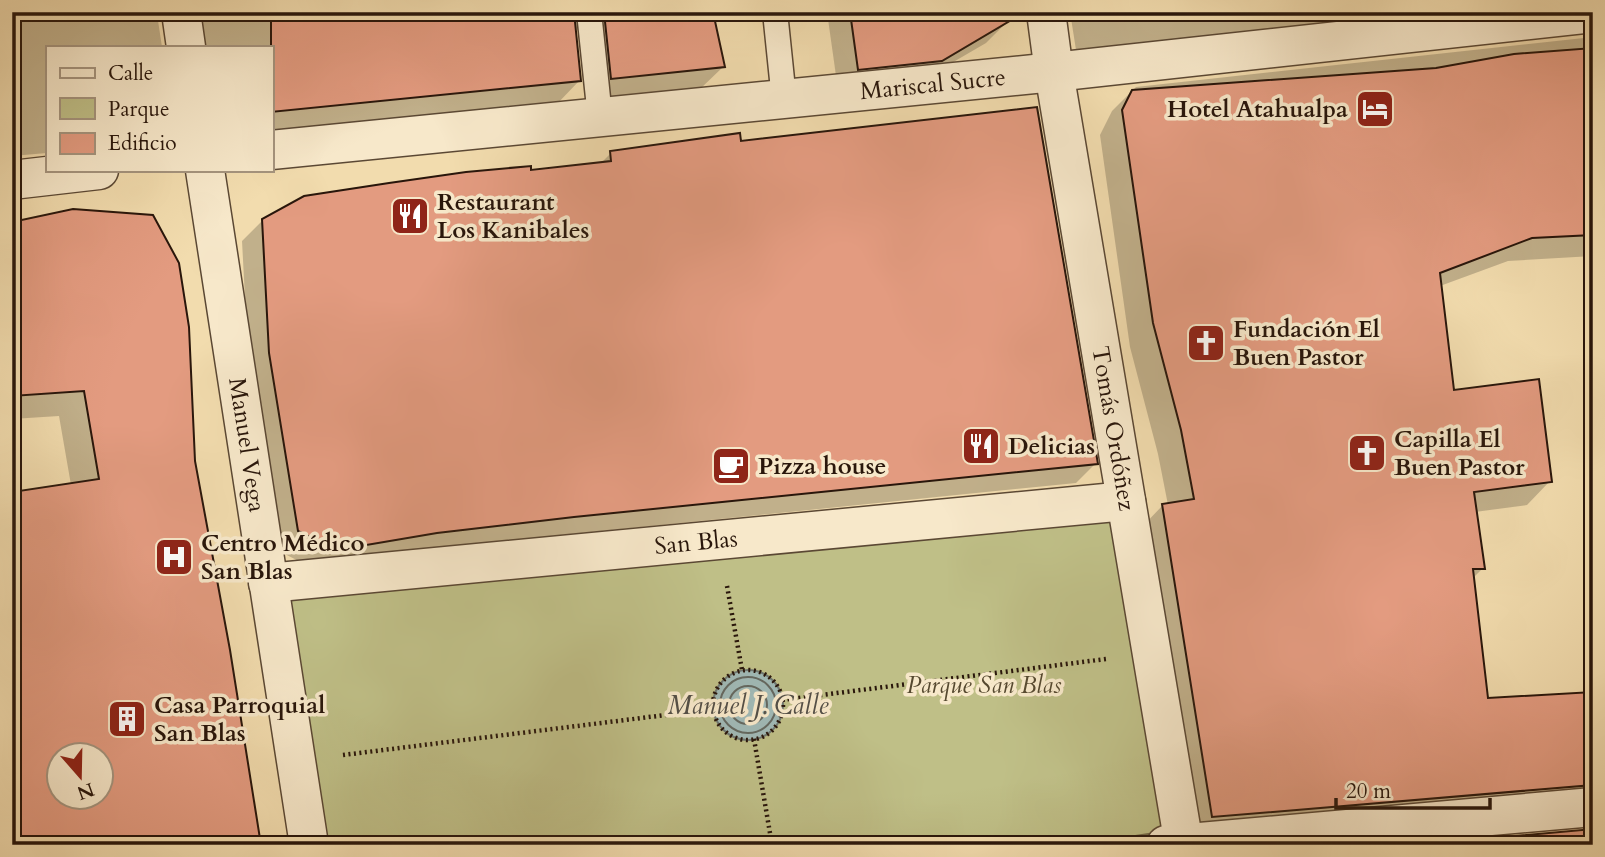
<svg xmlns="http://www.w3.org/2000/svg" width="1605" height="857" font-family="Cardo,serif">
	<style>
		.green { fill: #bfbf87; stroke: #746a49; stroke-width: 2 }
		.water { fill: #a0b9b6; stroke: #707872; stroke-width: 2 }
		.shadow { fill: #0003; fill-rule: evenodd }
		.lines { fill: none; stroke-linecap: round; stroke-linejoin: round }
		.shore { stroke: #646860; stroke-width: 2 }
		.building { fill: #e39b80; stroke: #29160b; stroke-width: 2; fill-rule: evenodd }
		.lane-casing { stroke: #5b4834; stroke-width: 27 }
		.street-casing { stroke: #5b4834; stroke-width: 41 }
		.path { stroke: #29160b; stroke-width: 4.5; stroke-dasharray: 2 3.5; stroke-linecap: butt }
		.lane { stroke: #f7e8ca; stroke-width: 24 }
		.street { stroke: #f7e8ca; stroke-width: 38 }
		.labels { text-anchor: middle; dominant-baseline: central; stroke-width: 7; stroke-linejoin: round; paint-order: stroke }
		.street-label { font-size: 24px; fill: #29160b; stroke: #f7e8ca }
		.poi-label { font-size: 24px; font-weight: bold; fill: #29160b; stroke: #f7e8ca; text-anchor: start }
		.park-label { font-size: 24px; font-style: italic; fill: #564930; stroke: #f7e8ca }
		.water-label { font-size: 26px; font-style: italic; fill: #534f47; stroke: #f7e8ca }
	</style>
	<rect width="100%" height="100%" fill="#f2dcae"/>
	<filter id="stains"><feTurbulence type="fractalNoise" baseFrequency=".00286" numOctaves="4"/><feColorMatrix values="0 0 0 0 .2 0 0 0 0 .09 0 0 0 0 .02 0 0 0 .5 -.17"/></filter>
	<radialGradient id="worn" r=".72"><stop offset=".6" stop-color="#630" stop-opacity="0"/><stop offset="1" stop-color="#630" stop-opacity=".3"/></radialGradient>
	<polygon class="green" points="1115,516 1166,826 1155,833 1076,845 322,845 288,605 293,594"/>
	<circle class="water" cx="748" cy="705" r="35"/>
	<g class="shadow">
		<polygon points="12,12 711,12 723,67 699,90 588,101 580,34 574,25 579,81 556,105 271,132 271,47 181,47 166,15 157,14 162,47 47,47 47,153 12,156"/>
		<polygon points="827,12 1012,12 1008,21 986,43 919,82 838,90"/>
		<polygon points="1070,12 1579,12 1076,50"/>
		<polygon points="1593,37 1593,256 1508,261 1440,286 1453,392 1550,481 1527,505 1475,512 1483,568 1472,579 1487,700 1590,694 1586,605 1593,598 1593,845 1592,831 1587,817 1189,842 1140,529 1163,505 1168,505 1158,454 1130,347 1100,135 1112,111 1136,87"/>
		<polygon points="740,143 1096,463 1076,483 552,536 416,552 316,570 279,551 249,374 242,241 263,220 530,172 600,164 611,153"/>
		<path d="M12,224L194,461L259,845H12L71,485L59,416L12,419ZM60,756H102V798H60Z"/>
	</g>
	<g class="lines">
		<g class="shore">
			<circle cx="748" cy="705" r="28"/>
			<circle cx="748" cy="705" r="19"/>
		</g>
	</g>
	<g class="building">
		<polygon points="271,12 574,12 581,81 271,112"/>
		<polygon points="604,12 713,12 725,67 611,79"/>
		<polygon points="850,12 1025,12 942,61 858,70"/>
		<polygon points="1593,48 1593,235 1532,238 1440,273 1454,390 1539,379 1552,482 1474,492 1485,569 1473,569 1488,698 1593,692 1593,785 1212,817 1162,504 1194,499 1181,430 1153,323 1122,110 1132,90 1436,68 1514,54"/>
		<polygon points="1037,107 1098,464 574,517 437,533 337,550 298,531 269,353 262,219 304,196 389,183 466,172 531,166 531,170 611,161 610,151 740,133 741,141"/>
		<path d="M73,209L153,215L179,263L189,327L195,461L230,650L261,845H12V492L99,479L84,391L12,396V222ZM60,755H102V797H60Z"/>
		<polygon points="1593,829 1593,845 1416,845"/>
	</g>
	<g class="lines">
		<defs>
			<g id="lane">
				<polyline points="589,12 600,117"/>
				<polyline points="775,12 784,99"/>
			</g>
			<g id="street">
				<polyline points="181,12 186,47"/>
				<path id="s1" d="M1046,12L1054,72L1184,845"/>
				<path id="s2" d="M271,150L1054,72L1593,13"/>
				<path id="s3" d="M205,170L309,845"/>
				<polyline points="12,180 99,170"/>
				<path id="s4" d="M268,583L1126,501"/>
				<polyline points="1166,845 1593,807"/>
			</g>
		</defs>
		<use href="#lane" class="lane-casing"/>
		<use href="#street" class="street-casing"/>
		<g class="path">
			<polyline points="727,586 742,670"/>
			<circle cx="748" cy="705" r="35"/>
			<polyline points="782,700 1106,659"/>
			<polyline points="754,739 772,845"/>
			<polyline points="343,755 714,709"/>
		</g>
		<use href="#lane" class="lane"/>
		<use href="#street" class="street"/>
	</g>
	<defs>
		<symbol id="hotel-square" viewBox="-11 -11 22 22"><rect x="-9" y="-9" width="18" height="18" rx="4" fill="#8f2418" stroke="#f7e8ca"/><path d="M-6-4.5h1.5V1H6V5H4.5V3h-9V5H-6ZM-4 0a1.8 1.8 0 1 1 3.6 0ZM.5 0V-2.5h3Q6-2.5 6 0Z" fill="#fff"/></symbol>
		<symbol id="restaurant-square" viewBox="-11 -11 22 22"><rect x="-9" y="-9" width="18" height="18" rx="4" fill="#8f2418" stroke="#f7e8ca"/><path d="M-5-6h1v4h1v-4h1v4h1v-4h1v5L-1.5 .5V6h-2V.5L-5-1ZM5-6V6H3V1.5H1.5Q1.5-4 5-6Z" fill="#fff"/></symbol>
		<symbol id="church-square" viewBox="-11 -11 22 22"><rect x="-9" y="-9" width="18" height="18" rx="4" fill="#8f2418" stroke="#f7e8ca"/><path d="M-1.2-6h2.4v3.5h3.3v2.4h-3.3V6h-2.4V-.1h-3.3v-2.4h3.3Z" fill="#fff"/></symbol>
		<symbol id="cafe-square" viewBox="-11 -11 22 22"><rect x="-9" y="-9" width="18" height="18" rx="4" fill="#8f2418" stroke="#f7e8ca"/><path d="M-5.5-4.5H6V0H3Q3 3.5 0 3.5H-2.5Q-5.5 3.5-5.5 0ZM3-3.2v2h1.7v-2ZM-6 4.5H4V6H-6Z" fill="#fff"/></symbol>
		<symbol id="hospital-square" viewBox="-11 -11 22 22"><rect x="-9" y="-9" width="18" height="18" rx="4" fill="#8f2418" stroke="#f7e8ca"/><path d="M-5-5h3v3.5h4V-5h3V5h-3V1.5h-4V5h-3Z" fill="#fff"/></symbol>
		<symbol id="building-square" viewBox="-11 -11 22 22"><rect x="-9" y="-9" width="18" height="18" rx="4" fill="#8f2418" stroke="#f7e8ca"/><path d="M-4-6H4V6H1V3H-1V6H-4ZM-2.5-4.3h1.7v1.8h-1.7ZM.8-4.3h1.7v1.8H.8ZM-2.5-1h1.7V.8h-1.7ZM.8-1h1.7V.8H.8Z" fill="#fff"/></symbol>
	</defs>
	<g fill-rule="evenodd">
		<use href="#hotel-square" x="1353" y="87" width="44" height="44"/>
		<use href="#restaurant-square" x="388" y="194" width="44" height="44"/>
		<use href="#church-square" x="1184" y="321" width="44" height="44"/>
		<use href="#restaurant-square" x="959" y="424" width="44" height="44"/>
		<use href="#church-square" x="1345" y="431" width="44" height="44"/>
		<use href="#cafe-square" x="709" y="444" width="44" height="44"/>
		<use href="#hospital-square" x="152" y="535" width="44" height="44"/>
		<use href="#building-square" x="105" y="697" width="44" height="44"/>
	</g>
	<g class="labels">
		<g class="street-label">
			<text stroke="none"><textPath href="#s2" startOffset="665">Mariscal Sucre</textPath></text>
			<text stroke="none"><textPath href="#s1" startOffset="422">Tomás Ordóñez</textPath></text>
			<text stroke="none"><textPath href="#s3" startOffset="278">Manuel Vega</textPath></text>
			<text stroke="none"><textPath href="#s4" startOffset="430">San Blas</textPath></text>
		</g>
		<g class="poi-label">
			<text x="1348" y="109" text-anchor="end">Hotel Atahualpa</text>
			<text x="437" y="202">Restaurant<tspan x="437" dy="28">Los Kanibales</tspan></text>
			<text x="1233" y="329">Fundación El<tspan x="1233" dy="28">Buen Pastor</tspan></text>
			<text x="1394" y="439">Capilla El<tspan x="1394" dy="28">Buen Pastor</tspan></text>
			<text x="1008" y="446">Delicias</text>
			<text x="758" y="466">Pizza house</text>
			<text x="201" y="543">Centro Médico<tspan x="201" dy="28">San Blas</tspan></text>
			<text x="154" y="705">Casa Parroquial<tspan x="154" dy="28">San Blas</tspan></text>
		</g>
		<g class="park-label">
			<text x="984" y="685">Parque San Blas</text>
		</g>
		<g class="water-label">
			<text x="748" y="705">Manuel J. Calle</text>
		</g>
	</g>
	<rect width="1605" height="857" fill="none" stroke="#f2dcae" stroke-width="42"/>
	<rect x="14" y="14" width="1577" height="829" fill="none" stroke="#29160b" stroke-width="3.5"/>
	<rect x="21" y="21" width="1563" height="815" fill="none" stroke="#29160b" stroke-width="2"/>
	<rect x="46" y="46" width="228" height="126" fill="#f7e8ca" stroke="#a5947e" stroke-width="2"/>
	<rect x="60" y="68" width="35" height="10" fill="#f7e8ca" stroke="#a5947e" stroke-width="2"/>
	<text x="108" y="80" font-size="21" fill="#29160b">Calle</text>
	<rect x="60" y="98" width="35" height="21" fill="#bfbf87" stroke="#a5947e" stroke-width="2"/>
	<text x="108" y="116" font-size="21" fill="#29160b">Parque</text>
	<rect x="60" y="133" width="35" height="21" fill="#e39b80" stroke="#a5947e" stroke-width="2"/>
	<text x="108" y="150" font-size="21" fill="#29160b">Edificio</text>
	<g transform="translate(80 776) rotate(160)"><circle r="33" fill="#f7e8ca" stroke="#a5947e" stroke-width="2"/>
	<path d="M0-5L12 26L0 18L-12 26Z" fill="#8f2418"/>
	<text y="-10" font-size="19" font-weight="bold" text-anchor="middle" fill="#29160b">N</text>
	</g>
	<path d="M1336 798v10h154v-10" fill="none" stroke="#29160b" stroke-width="3.5"/>
	<text x="1346" y="798" font-size="21" fill="#29160b" stroke="#f7e8ca" stroke-width="5" paint-order="stroke">20 m</text>
	<rect width="100%" height="100%" filter="url(#stains)"/>
	<rect width="100%" height="100%" fill="url(#worn)"/>
</svg>
